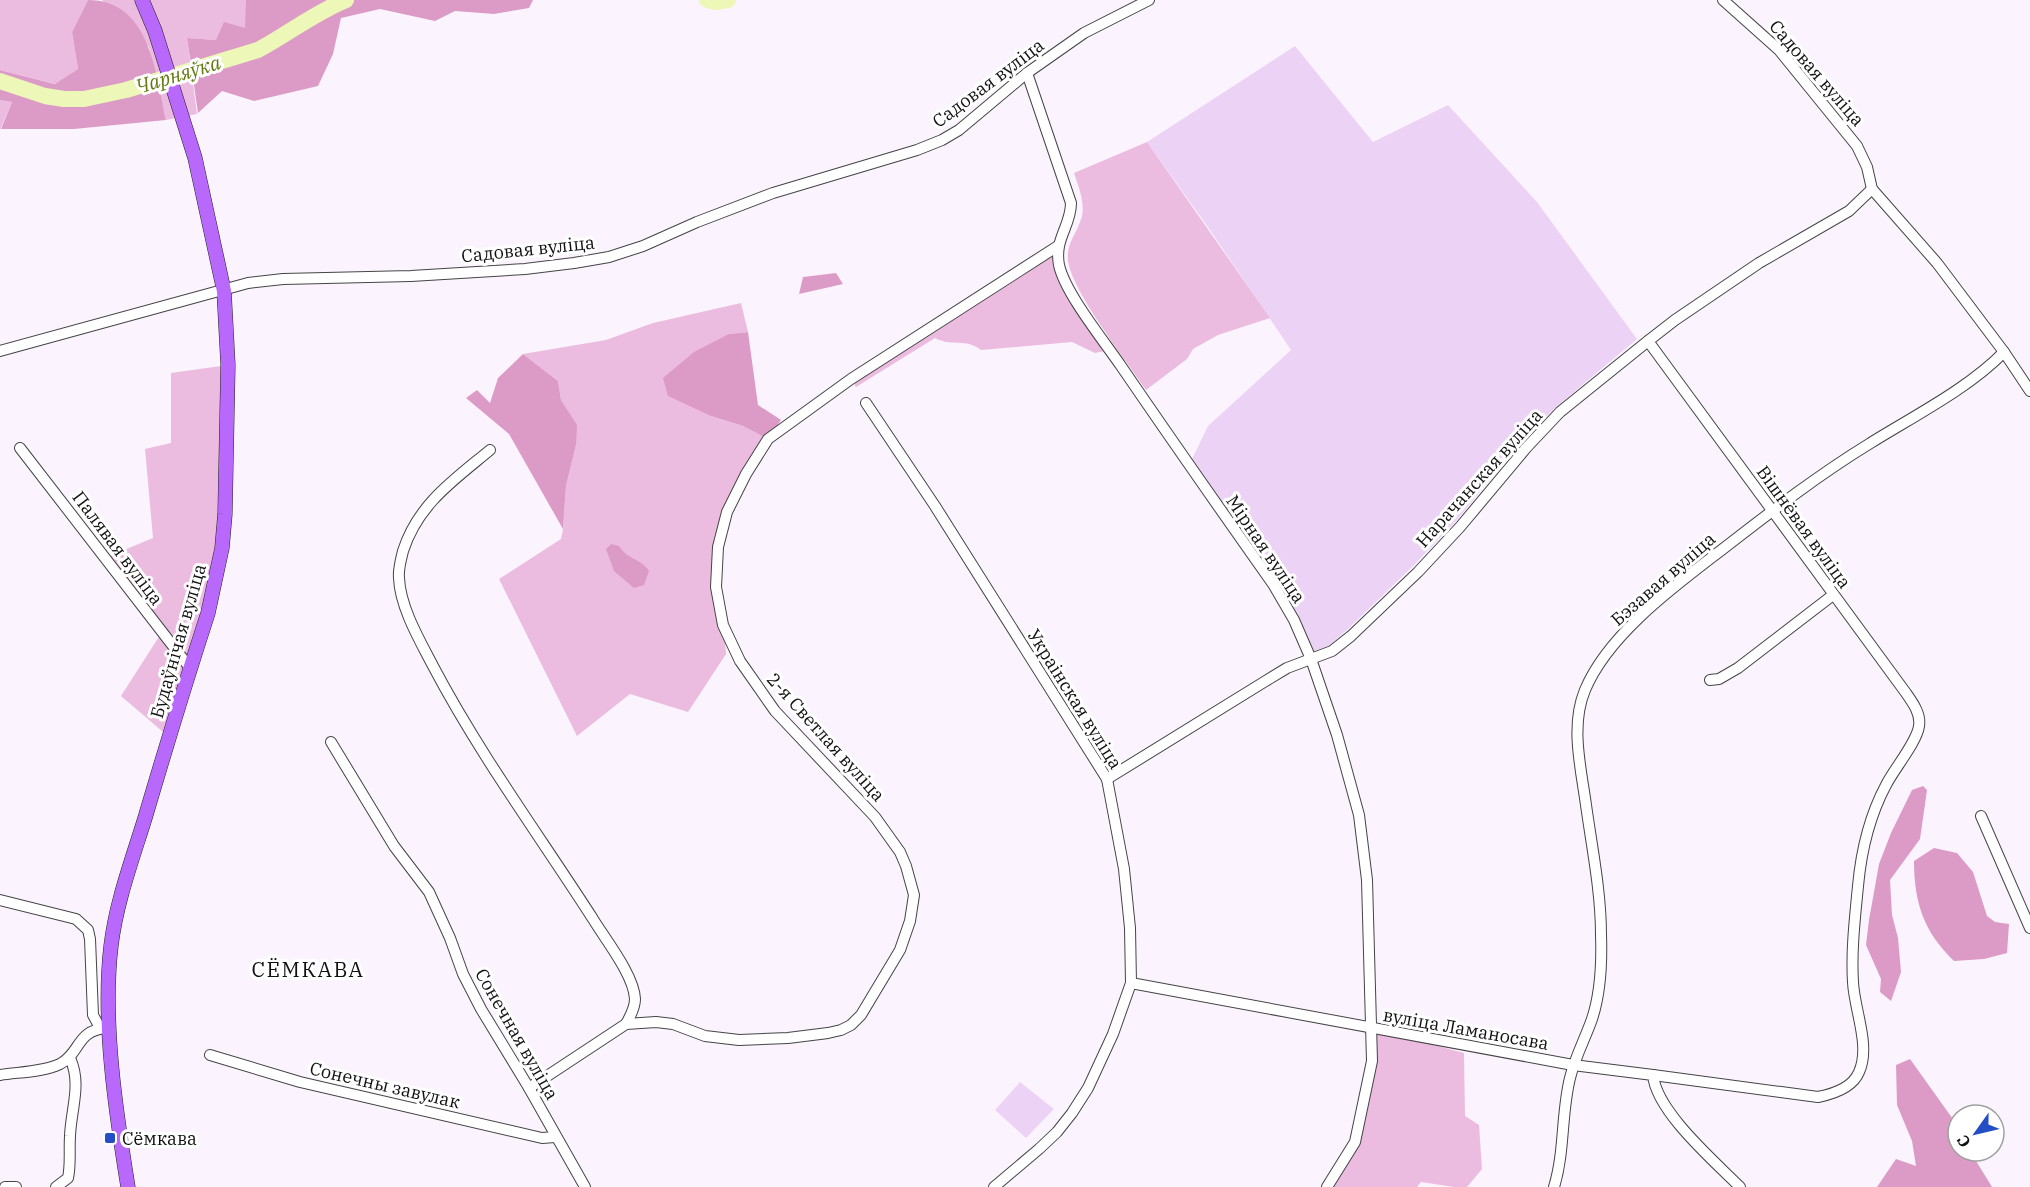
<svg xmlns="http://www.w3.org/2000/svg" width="2030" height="1187" font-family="'IBM Plex Serif',serif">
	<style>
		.farmland { fill: #ecd3f6 }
		.green { fill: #ebbcdf }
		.forest { fill: #dc9bc6 }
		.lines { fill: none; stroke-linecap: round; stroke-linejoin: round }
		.river { stroke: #edf8b8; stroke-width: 16 }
		.minor-casing { stroke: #444; stroke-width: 12 }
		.major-casing { stroke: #222; stroke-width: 15 }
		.minor { stroke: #fff; stroke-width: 10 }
		.major { stroke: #b869fb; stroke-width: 14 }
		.poi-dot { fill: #244ec5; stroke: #fff; stroke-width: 2 }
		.labels { text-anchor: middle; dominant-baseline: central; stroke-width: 6; stroke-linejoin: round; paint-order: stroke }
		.street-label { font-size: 18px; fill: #111; stroke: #fff }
		.poi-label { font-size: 18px; fill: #111; stroke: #fff; text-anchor: start }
		.water-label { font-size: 20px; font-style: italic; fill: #637a14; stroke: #fff }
		.quarter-label { font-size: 21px; letter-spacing: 1.5px; fill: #111; stroke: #fff }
	</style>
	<rect width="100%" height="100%" fill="#fbf4ff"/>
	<g class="farmland">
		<polygon points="1295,46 1373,142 1448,105 1537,202 1637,339 1556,407 1522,441 1456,521 1413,566 1347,630 1328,646 1312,652 1191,461 1208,426 1291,350 1210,230 1147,142"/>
		<polygon points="1020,1082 1054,1109 1026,1138 995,1110"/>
	</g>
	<g class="green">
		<polygon points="0,0 88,0 72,32 78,69 56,84 0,70"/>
		<polygon points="102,0 246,0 246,28 216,40 187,38 197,114 166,120 149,47"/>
		<polygon points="0,100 12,102 0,130"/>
		<path d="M1147,142L1270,318L1218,335L1193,349L1187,359L1146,390C1126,360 1073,293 1068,261C1066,245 1075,236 1080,222C1087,207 1079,188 1074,173Z"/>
		<path d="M1058,246L1060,267L1110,350L1095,353L1072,342L981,350C964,337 954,348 935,338L856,387L851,379Z"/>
		<polygon points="741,303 748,332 729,334 711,416 743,426 768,439 746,474 718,547 726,654 688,712 630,694 577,736 499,579 561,539 563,529 566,486 576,445 576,425 561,400 558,381 523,354 606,340 653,323"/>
		<polygon points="228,365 222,548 169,737 121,696 162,632 105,558 153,538 145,449 171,443 171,373"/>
		<polygon points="1371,1028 1464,1053 1465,1116 1479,1125 1482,1169 1467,1187 1454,1187 1421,1182 1417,1187 1327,1187 1355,1141 1372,1061"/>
	</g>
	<g class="forest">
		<path d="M88,0C150,0 156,74 166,120L74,129H1L12,102L0,100V70L55,84L78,69L72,32Z"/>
		<polygon points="246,0 533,0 529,8 494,14 455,11 435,21 380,9 341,18 333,54 318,86 254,101 222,91 198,113 187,38 216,40 224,22 245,28"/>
		<polygon points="836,273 843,284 799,294 803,277"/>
		<polygon points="748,332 758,405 781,420 768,439 743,426 711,416 668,396 663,378 694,352 729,334"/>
		<polygon points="523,354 558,381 561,400 577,425 576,445 566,486 563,529 509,434 466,398 477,390 490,403 498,378"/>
		<path d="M611,544L619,546C629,561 639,557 649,571L644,585L634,588L614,571L606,549Z"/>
		<polygon points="1923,786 1927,790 1920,839 1890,880 1892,915 1898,938 1901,972 1891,1001 1880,992 1881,979 1866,945 1869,920 1879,864 1891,833 1912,790"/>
		<path d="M1934,848L1957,853L1973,872L1987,916L1995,922L2009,924L2007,953L1984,959L1954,961C1924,932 1914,903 1914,861Z"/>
		<polygon points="1910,1059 1955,1122 1958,1127 1958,1151 1970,1151 1992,1187 1877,1187 1896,1159 1916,1166 1912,1141 1897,1105 1896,1065"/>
	</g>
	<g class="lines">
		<g class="river">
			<polyline points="707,0 715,2 728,0"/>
			<path d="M0,81L45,96L64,99H84L126,90L258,50C288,34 314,13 346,0"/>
		</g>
		<defs>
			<g id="minor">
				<polyline points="1723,0 1779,50 1857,146 1867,167 1872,189 1937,263 2004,352 2030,391"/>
				<path d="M1027,73L1071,203C1071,226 1054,239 1059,265C1065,293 1104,341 1121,366C1171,439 1222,512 1273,584L1294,620L1311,659L1337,735L1359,815L1367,880L1372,1061L1355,1142L1327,1187"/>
				<path d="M1648,341L1906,693C1913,703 1921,714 1919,726C1917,742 1894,769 1886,785C1870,815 1861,853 1858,886C1855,917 1851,951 1853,982C1854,1009 1871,1046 1859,1072C1853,1087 1833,1094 1818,1097L1653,1075"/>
				<polyline points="0,351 248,283 283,279 411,276 525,269 574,263 609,257 643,246 697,222 773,193 917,150 942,140 959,130 1027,73 1084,33 1149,0"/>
				<polyline points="866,403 935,506 1107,779 1124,869 1130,928 1131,983 1113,1034 1088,1088 1072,1113 1057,1132 1039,1149 994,1187"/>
				<polyline points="20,448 190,668"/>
				<path d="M490,450C454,480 418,504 403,551C401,559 398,570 399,578C400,607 420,641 433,666C480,755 539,835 593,919C605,939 634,975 635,999C635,1007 630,1017 626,1024"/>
				<polyline points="1710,680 1719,679 1738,668 1833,595"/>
				<polyline points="331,742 394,846 429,892 450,938 463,974 481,1009 529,1088 585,1187"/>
				<polyline points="1107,779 1264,682 1287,668 1332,651 1351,636 1418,572 1460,527 1527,447 1560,412 1648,341 1675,320 1759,263 1849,211 1872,189"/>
				<polyline points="1981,816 2030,928"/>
				<polyline points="0,900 76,919 88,930 90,939 93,1015 100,1028"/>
				<path d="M1131,983L1573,1065L1653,1075C1656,1111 1714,1161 1740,1187"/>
				<polyline points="210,1055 300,1082 542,1138 555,1137"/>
				<path d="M0,1075C19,1072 43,1072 60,1064C81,1053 76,1030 107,1028"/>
				<polyline points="529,1088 626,1024 656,1022 673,1024 705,1036 739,1040 788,1038 828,1033 841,1030 851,1025 861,1015 900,950 910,921 914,895 906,866 900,852 875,817 775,711 740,661 723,625 716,587 718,547 727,512 746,474 768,439 851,379 1058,246"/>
				<polyline points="5,1187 16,1187"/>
				<path d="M56,1187L68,1178C71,1164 69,1151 70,1136C71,1109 82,1084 70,1058"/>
				<path d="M1554,1187C1565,1151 1561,1114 1570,1078C1575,1057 1585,1039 1592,1019C1601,992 1602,963 1601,935C1601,892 1592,848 1586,805C1581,768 1570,726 1585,690C1609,632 1679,583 1728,545C1773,510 1820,474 1869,444C1912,417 1968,389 2004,352"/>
			</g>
			<path id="major" d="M128,1187C116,1113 102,1021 111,946C116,903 132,860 145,818C165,750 186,681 208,613L222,548L225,514L228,365L224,291L195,158L155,31L142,0"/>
		</defs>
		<use href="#minor" class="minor-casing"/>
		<use href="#major" class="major-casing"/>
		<use href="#minor" class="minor"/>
		<use href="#major" class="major"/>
	</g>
	<rect class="poi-dot" x="104" y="1132" width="12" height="12" rx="3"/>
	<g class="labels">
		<g class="street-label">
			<text transform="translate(1817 73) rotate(49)">Садовая вуліца</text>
			<text transform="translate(988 83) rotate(-37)">Садовая вуліца</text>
			<text transform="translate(528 249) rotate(-6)">Садовая вуліца</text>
			<text transform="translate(1479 478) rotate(-48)">Нарачанская вуліца</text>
			<text transform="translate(1804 527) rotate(54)">Вішнёвая вуліца</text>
			<text transform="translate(118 548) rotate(53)">Палявая вуліца</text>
			<text transform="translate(1266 549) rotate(56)">Мірная вуліца</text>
			<text transform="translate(1663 579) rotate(-41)">Бэзавая вуліца</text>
			<text transform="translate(178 641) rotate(-74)">Будаўнічая вуліца</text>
			<text transform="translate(1075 699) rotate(58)">Украінская вуліца</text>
			<text transform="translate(826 737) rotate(48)">2-я Светлая вуліца</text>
			<text transform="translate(1466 1029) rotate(10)">вуліца Ламаносава</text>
			<text transform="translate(517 1034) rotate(60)">Сонечная вуліца</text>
			<text transform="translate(385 1085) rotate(13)">Сонечны завулак</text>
		</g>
		<g class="poi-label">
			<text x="122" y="1138">Сёмкава</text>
		</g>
		<g class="water-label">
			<text transform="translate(178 74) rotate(-17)">Чарняўка</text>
		</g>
		<g class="quarter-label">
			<text x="308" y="969">СЁМКАВА</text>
		</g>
	</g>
	<g transform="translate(1976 1133) rotate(236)"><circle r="28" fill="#ffffff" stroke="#a0a0a0" stroke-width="1.5"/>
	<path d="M0-4.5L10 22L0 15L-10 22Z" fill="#244ec5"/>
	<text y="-9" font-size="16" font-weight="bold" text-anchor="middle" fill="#111111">С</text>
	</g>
</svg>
